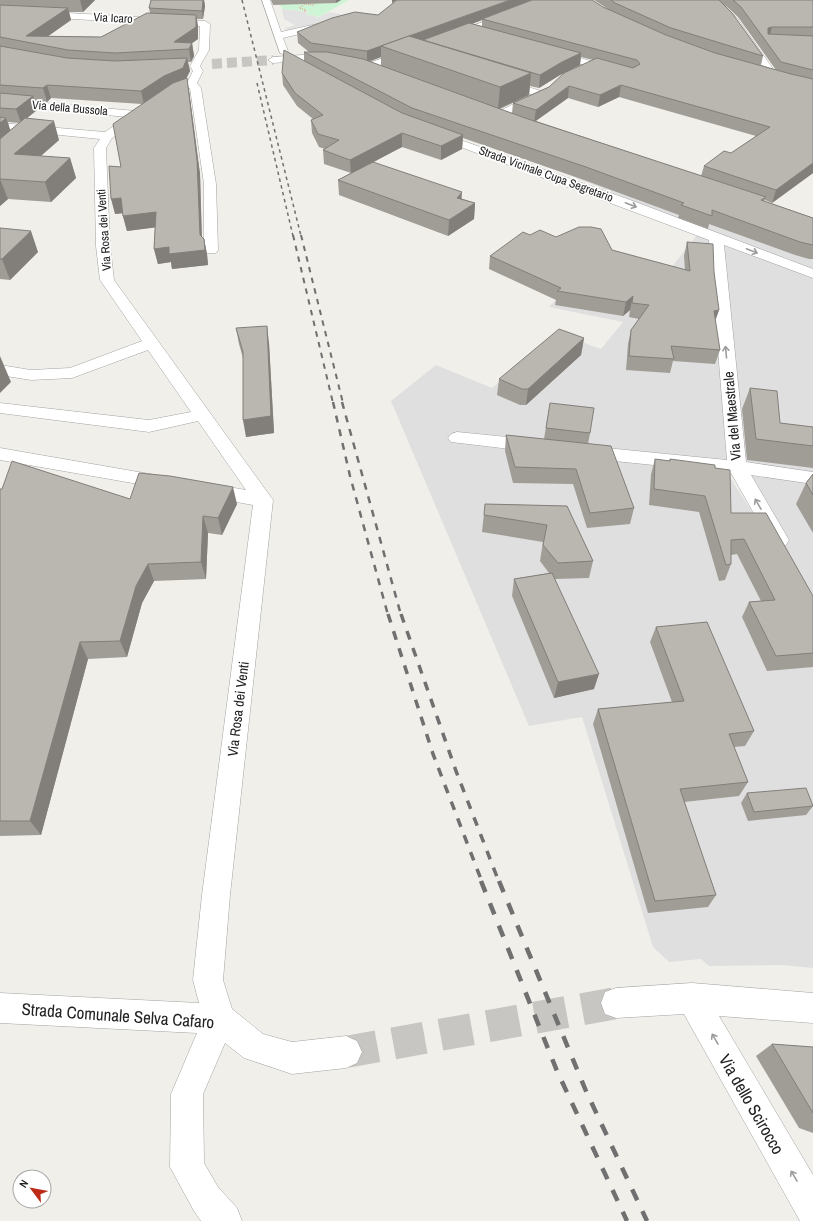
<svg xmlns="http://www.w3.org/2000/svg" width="813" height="1221" font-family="'Archivo Narrow',sans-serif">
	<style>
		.residential { fill: #e0dfdf }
		.park { fill: #cdf4d5 }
		.parking { fill: #e2e2e2 }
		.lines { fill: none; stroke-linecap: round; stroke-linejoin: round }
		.minor-tunnel-far1 { stroke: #c8c6c2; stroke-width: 10; stroke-dasharray: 10 5; stroke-linecap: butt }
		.minor-tunnel { stroke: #c8c6c2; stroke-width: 32; stroke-dasharray: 32 16; stroke-linecap: butt }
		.minor-casing { stroke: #a3a3a3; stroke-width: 1 }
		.path { stroke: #eb9881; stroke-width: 1; stroke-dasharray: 1 1; stroke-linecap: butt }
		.minor { fill: #fff; fill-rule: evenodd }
		.rail-far4 { stroke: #707070; stroke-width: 1.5; stroke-dasharray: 3.5 3.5; stroke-linecap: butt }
		.rail-far3 { stroke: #707070; stroke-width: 2; stroke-dasharray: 5.5 5.5; stroke-linecap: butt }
		.rail-far2 { stroke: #707070; stroke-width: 2.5; stroke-dasharray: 7 7; stroke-linecap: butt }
		.rail-far1 { stroke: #707070; stroke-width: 3.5; stroke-dasharray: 9 9; stroke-linecap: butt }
		.rail { stroke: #707070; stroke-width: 4.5; stroke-dasharray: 12 12; stroke-linecap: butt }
		.wall { fill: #a09d97; fill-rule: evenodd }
		.shaded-wall { fill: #827f7b }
		.building { fill: #bab6b0; stroke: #827f7b }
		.oneway { stroke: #9c9c9c }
		.labels { text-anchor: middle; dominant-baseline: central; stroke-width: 3.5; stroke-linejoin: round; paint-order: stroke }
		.far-street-label { font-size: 12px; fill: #222; stroke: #fff }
		.street-label { font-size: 14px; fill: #222; stroke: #fff }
		.near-street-label { font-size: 17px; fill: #222; stroke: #fff }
	</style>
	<rect width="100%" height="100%" fill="#f1efea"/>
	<g class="residential">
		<polygon points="303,59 813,225 813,473 720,462 764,530 813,621 813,968 781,965 709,966 701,959 669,962 653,947 582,717 529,726 391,401 436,365 492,388 558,333 601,349 623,322 549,307 602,252 670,269 702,229 567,174 451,133 297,61"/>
		<polygon points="737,467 813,479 813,598"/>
	</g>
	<polygon class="park" points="289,0 349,0 315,19 318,16 306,15 310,12 282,9 280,5"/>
	<polygon class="parking" points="282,9 308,12 305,15 317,16 315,19 329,12 351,16 287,33 285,28 295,25 284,19"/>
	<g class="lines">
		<polyline class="minor-tunnel-far1" points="212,64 273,60"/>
		<polyline class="minor-tunnel" points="346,1052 616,1003"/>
		<defs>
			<g id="minor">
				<polygon points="262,0 270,0 281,32 330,21 335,24 333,26 283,38 288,51 283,54 280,53"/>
				<polygon points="541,0 553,0 454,38 448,38 446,36"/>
				<polygon points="708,0 717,0 737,18 778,76 777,78 769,78 731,22"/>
				<polygon points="0,9 205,21 210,24 209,50 200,66 203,71 197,83 201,88 216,184 218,250 216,253 206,253 204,250 204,184 190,88 175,95 112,138 106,148 110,246 114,280 273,500 230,895 223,980 232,1009 263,1034 292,1042 346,1036 357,1041 362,1052 357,1063 346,1068 292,1074 244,1058 225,1043 203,1094 204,1163 218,1187 237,1208 242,1221 201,1221 194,1211 170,1167 171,1094 197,1033 0,1023 0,993 199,1003 193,980 202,895 253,505 198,495 195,490 198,485 205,483 246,490 198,421 149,432 0,413 0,403 149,420 191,412 148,350 72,378 31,380 0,375 0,365 31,370 70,368 142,341 100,280 96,246 94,148 100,139 0,129 0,123 105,132 127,117 0,105 0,99 136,111 167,91 188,81 193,71 190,66 199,50 200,26 0,15"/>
				<polygon points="410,48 415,51 413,53 372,69 364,69 363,67 364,65"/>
				<polygon points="552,50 619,69 620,71 615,74 549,55 547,53 549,51"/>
				<polygon points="302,55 333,56 338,59 333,62 302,61 273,63 268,60 273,57"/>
				<polygon points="500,78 547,93 548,95 503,117 495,117 493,115 495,113 533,95 496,83 495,81 496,79"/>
				<polygon points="435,131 633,201 813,269 813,278 724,245 746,462 813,472 813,484 751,475 789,540 786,545 779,547 772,545 731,473 586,458 579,456 577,452 579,448 586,446 727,460 709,240 431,136 429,134"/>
				<polygon points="457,432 536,440 543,442 545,446 543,450 536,452 451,442 448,438 451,434"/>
				<polygon points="0,448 167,477 174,478 177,483 174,488 167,489 0,460"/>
				<polygon points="692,983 813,993 813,1023 719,1016 813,1175 813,1221 800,1221 684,1014 616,1018 605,1014 601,1003 605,992 616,988"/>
			</g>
		</defs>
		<use href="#minor" class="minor-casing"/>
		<g class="path">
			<polyline points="306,4 313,5 320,0"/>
			<polyline points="304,12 306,10 299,8 311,0"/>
		</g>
		<use href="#minor" class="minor"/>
		<g class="rail-far4">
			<polyline points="242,0 301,236"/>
			<polyline points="257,83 293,236"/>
		</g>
		<g class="rail-far3">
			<polyline points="293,235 333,403"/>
			<polyline points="301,235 343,403"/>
		</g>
		<g class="rail-far2">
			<polyline points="333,402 350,476 388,615"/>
			<polyline points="342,402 401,615"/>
		</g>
		<g class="rail-far1">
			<polyline points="388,614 433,754 482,882"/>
			<polyline points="401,614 456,771 499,882"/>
		</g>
		<g class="rail">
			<polyline points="481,881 557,1071 627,1221"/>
			<polyline points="499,881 586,1091 647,1221"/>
		</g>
	</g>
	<g class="wall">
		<path d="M0,0H95L83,12H69L71,20L48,36L101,37L150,13L149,8L151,0H204L205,6L203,19H197L198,27V39L192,43L194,56L191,62H188L190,71L186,79L189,91L200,174L202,237L204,239L207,254L208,265L172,269L171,262L158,264L154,249L155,227L127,231L122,213L115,214L121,167L142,104L51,98L47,102L34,101L37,110L27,118L59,140L41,156L70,158L76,178L51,202L8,199L0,206ZM8,122L19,123L10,130Z"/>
		<polygon points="271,0 341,0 336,3 273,5"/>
		<path d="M594,0H813V173L772,203L765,200L764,201L813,218V259H809L795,255L709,224L708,229L678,218L679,215L584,180L463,138L462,149L441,160L402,147L364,166L475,203L474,219L448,236L339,195L338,180L351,173L324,164L323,150L325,149L319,147L312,133L311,120L313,119L297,106L283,85L282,73L304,61V52H309L298,43L297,32L378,15L603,7L608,9ZM725,5L738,17L776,70L761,65L763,56ZM482,20V26L472,24ZM381,57V66L369,62ZM581,57L593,60L549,87L513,103L512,113L500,109L529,95L530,86L539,88L560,75L580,65ZM619,97L756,136L731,153L704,166L701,176L536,121L568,98L598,107Z"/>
		<polygon points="0,228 38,252 10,280 0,279"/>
		<polygon points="530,235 556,237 612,250 685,270 684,256 687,242 714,272 719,310 715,321 720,350 715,364 673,361 670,373 626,370 628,344 631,330 639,319 629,317 630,310 623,316 555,305 556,300 489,269 490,256"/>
		<polygon points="236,328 269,343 274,433 246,437 243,358 239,344"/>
		<polygon points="584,338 581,355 526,405 520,405 497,395 499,379"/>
		<polygon points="750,388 780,423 813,427 813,468 747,460 742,409"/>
		<polygon points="550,403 590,433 588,444 634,508 630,524 587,528 573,484 513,483 505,451 506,435 544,439"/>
		<polygon points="655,459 669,461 670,459 715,468 731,513 813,596 813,667 767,671 742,617 749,602 761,601 737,554 731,555 731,564 725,580 719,581 699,512 649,505 651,474"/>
		<polygon points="813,474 813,533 796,504 806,483"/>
		<polygon points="0,489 130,499 237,504 222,535 208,533 206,579 154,581 142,603 127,657 88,659 41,835 0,836"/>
		<polygon points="485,504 567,506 593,561 589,578 555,579 594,689 554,698 512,596 514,579 549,573 540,561 543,542 482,532"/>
		<polygon points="656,627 754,731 745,746 734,747 748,782 739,796 684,802 716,895 708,907 648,913 593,724 598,709 672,702 650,642"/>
		<polygon points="747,793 813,804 813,806 806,815 748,821 741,803"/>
		<polygon points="772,1044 813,1047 813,1133 799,1128 756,1056"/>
	</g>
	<g class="shaded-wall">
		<polygon points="80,0 95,0 83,12"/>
		<polygon points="203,0 204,0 205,6 203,19 202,11"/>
		<polygon points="336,0 341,0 336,3"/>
		<polygon points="392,0 397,0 392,3"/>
		<polygon points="510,0 537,0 482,19 482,20 426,41 382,46"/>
		<polygon points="68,8 71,20 37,44 26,36"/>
		<polygon points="196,15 198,27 198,39 184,49 174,42"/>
		<polygon points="772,27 769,38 765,39 768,28"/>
		<polygon points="192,43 194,56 191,62 189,49"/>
		<polygon points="381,46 381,57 367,62 367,51"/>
		<polygon points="581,53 580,65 560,75 539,88 540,75 562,62"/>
		<polygon points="187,58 190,71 185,81 144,104 141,91"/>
		<polygon points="531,73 529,95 498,109 500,87"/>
		<polygon points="187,78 189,91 200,174 202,250 200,235"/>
		<polygon points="47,85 51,98 47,102 43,88"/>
		<polygon points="621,85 619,97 598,107 600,95"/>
		<polygon points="569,86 568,98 534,122 536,110"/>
		<polygon points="33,96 37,110 21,123 16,109"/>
		<polygon points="6,118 11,132 0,141 0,123"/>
		<polygon points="54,121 59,140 21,173 14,154"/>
		<polygon points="402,133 402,147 351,174 350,160"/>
		<polygon points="463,135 462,149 441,160 441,146"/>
		<polygon points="70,158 76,178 51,202 45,182"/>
		<polygon points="813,163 813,173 772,203 776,190"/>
		<polygon points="0,179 8,199 0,206"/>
		<polygon points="462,192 461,208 457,198"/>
		<polygon points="121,198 125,213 115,214 111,199"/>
		<polygon points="475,203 474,219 448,236 449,220"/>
		<polygon points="156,212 159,227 127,231 123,216"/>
		<polygon points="31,231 38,252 10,280 2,259"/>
		<polygon points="204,239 207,254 208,265 172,269 171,262 158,264 154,249 169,247"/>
		<polygon points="633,296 630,310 623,316 626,302"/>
		<polygon points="719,310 714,324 714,311"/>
		<polygon points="267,326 269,343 274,433 246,437 243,420"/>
		<polygon points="584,338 581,355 526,405 528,389"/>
		<polygon points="0,356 11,382 0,393"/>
		<polygon points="233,487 237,504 222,535 218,518"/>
		<polygon points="203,516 208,533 206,579 201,562"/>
		<polygon points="148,564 154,581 142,603 127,657 120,641 136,586"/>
		<polygon points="80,642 88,659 41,835 30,821"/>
		<polygon points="599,674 594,689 554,698 558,682"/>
	</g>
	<g class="building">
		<polygon points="151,0 203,0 202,11 149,8"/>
		<polygon points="397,0 510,0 381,46 367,51 311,43 297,32 332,18 355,12 378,15"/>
		<polygon points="532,0 592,0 603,7 666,35 715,53 791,74 813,79 813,163 776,190 704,166 724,151 731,153 770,127 621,85 600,95 569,86 536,110 513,103 549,87 564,73 597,58 633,68 640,64 637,60 482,19"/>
		<polygon points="611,0 719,0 732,13 763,56 671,28 615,3"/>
		<polygon points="733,0 813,0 813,27 772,27 768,28 768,34 813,36 813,70 781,62 741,7"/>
		<polygon points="0,5 68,8 26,36 101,37 147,13 196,15 196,27 174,42 192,43 189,49 115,53 68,50 0,37"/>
		<polygon points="469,23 581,53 562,62 540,75 423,40"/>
		<polygon points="409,36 531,73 500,87 381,46"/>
		<polygon points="0,46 67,58 115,61 187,58 183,68 164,76 141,91 47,85 43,88 0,85"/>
		<polygon points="284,50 402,113 463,135 441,146 402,133 350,160 323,150 339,140 318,134 311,120 323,115 295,93 282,73"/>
		<polygon points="304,52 327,52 363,59 525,118 766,197 761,200 813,218 813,245 800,242 712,210 712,216 681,205 684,203 586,167 412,108"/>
		<polygon points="187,78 197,160 200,235 204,239 205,250 169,254 169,247 154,249 156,212 123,216 121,198 111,199 109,166 121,167 113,124 173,83"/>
		<polygon points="0,93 33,96 16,109 0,108"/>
		<polygon points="0,117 6,118 0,123"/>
		<polygon points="25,118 54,121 14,154 70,158 45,182 0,179 0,139"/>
		<polygon points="373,162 462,192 457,198 475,203 449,220 338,180"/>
		<polygon points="579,227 591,227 601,229 612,250 690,271 687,242 713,244 714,272 719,310 714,311 720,350 671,346 674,359 629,356 631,330 649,305 632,303 633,296 626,302 557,291 561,288 490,256 523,232 530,235 540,230 556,237"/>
		<polygon points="0,228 31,231 2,259 0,259"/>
		<polygon points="267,326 271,416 243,420 243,352 236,328"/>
		<polygon points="559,329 584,338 528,389 522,389 499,379"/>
		<polygon points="750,388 777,391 780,423 813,427 813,446 756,439"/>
		<polygon points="550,403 594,408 590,433 546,428"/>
		<polygon points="506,435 611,446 634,508 590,513 576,469 515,467"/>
		<polygon points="655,459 670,461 670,459 715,465 715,468 730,470 731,513 766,513 813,596 813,653 776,656 749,602 775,600 744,539 731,540 731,564 726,565 705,496 654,489"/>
		<polygon points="12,461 130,499 139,473 170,476 233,487 218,518 203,516 201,562 148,564 136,586 120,641 80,642 30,821 0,821 0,489 2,489"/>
		<polygon points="813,474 813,495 806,483"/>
		<polygon points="485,504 567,506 593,561 558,563 543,545 547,525 484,515"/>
		<polygon points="552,573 599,674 558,682 514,579"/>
		<polygon points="707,622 754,731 729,734 748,782 680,789 716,895 655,901 598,709 684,701 656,627"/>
		<polygon points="806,788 813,806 754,812 747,793"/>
		<polygon points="772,1044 813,1047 813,1113"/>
	</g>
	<defs><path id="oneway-shaft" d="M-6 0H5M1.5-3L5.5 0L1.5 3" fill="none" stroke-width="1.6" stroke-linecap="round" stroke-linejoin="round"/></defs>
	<g class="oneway">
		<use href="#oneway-shaft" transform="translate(631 205) rotate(21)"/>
		<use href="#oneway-shaft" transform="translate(752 251) rotate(21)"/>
		<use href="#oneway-shaft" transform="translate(726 352) rotate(-95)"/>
		<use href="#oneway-shaft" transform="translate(758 504) rotate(-120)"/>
		<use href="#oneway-shaft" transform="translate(715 1039) rotate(-120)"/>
		<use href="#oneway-shaft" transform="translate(794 1176) rotate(-120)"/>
	</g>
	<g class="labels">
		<g class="far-street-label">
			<text transform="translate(113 18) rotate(3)">Via Icaro</text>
			<text transform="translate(70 108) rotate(5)">Via della Bussola</text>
			<text transform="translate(546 174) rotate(20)">Strada Vicinale Cupa Segretario</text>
			<text transform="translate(104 230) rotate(-94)">Via Rosa dei Venti</text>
		</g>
		<g class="street-label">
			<text transform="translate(732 416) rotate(-95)">Via del Maestrale</text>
			<text transform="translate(238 709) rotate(-83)">Via Rosa dei Venti</text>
		</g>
		<g class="near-street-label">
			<text transform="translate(118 1015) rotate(4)">Strada Comunale Selva Cafaro</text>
			<text transform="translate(752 1104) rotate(60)">Via dello Scirocco</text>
		</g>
	</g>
	<g transform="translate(32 1189) rotate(302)"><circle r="19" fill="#ffffff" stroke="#a7a7a7"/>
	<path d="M0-3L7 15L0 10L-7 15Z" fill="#bd2b17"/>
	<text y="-6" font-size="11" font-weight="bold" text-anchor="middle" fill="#222222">N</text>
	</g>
</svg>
